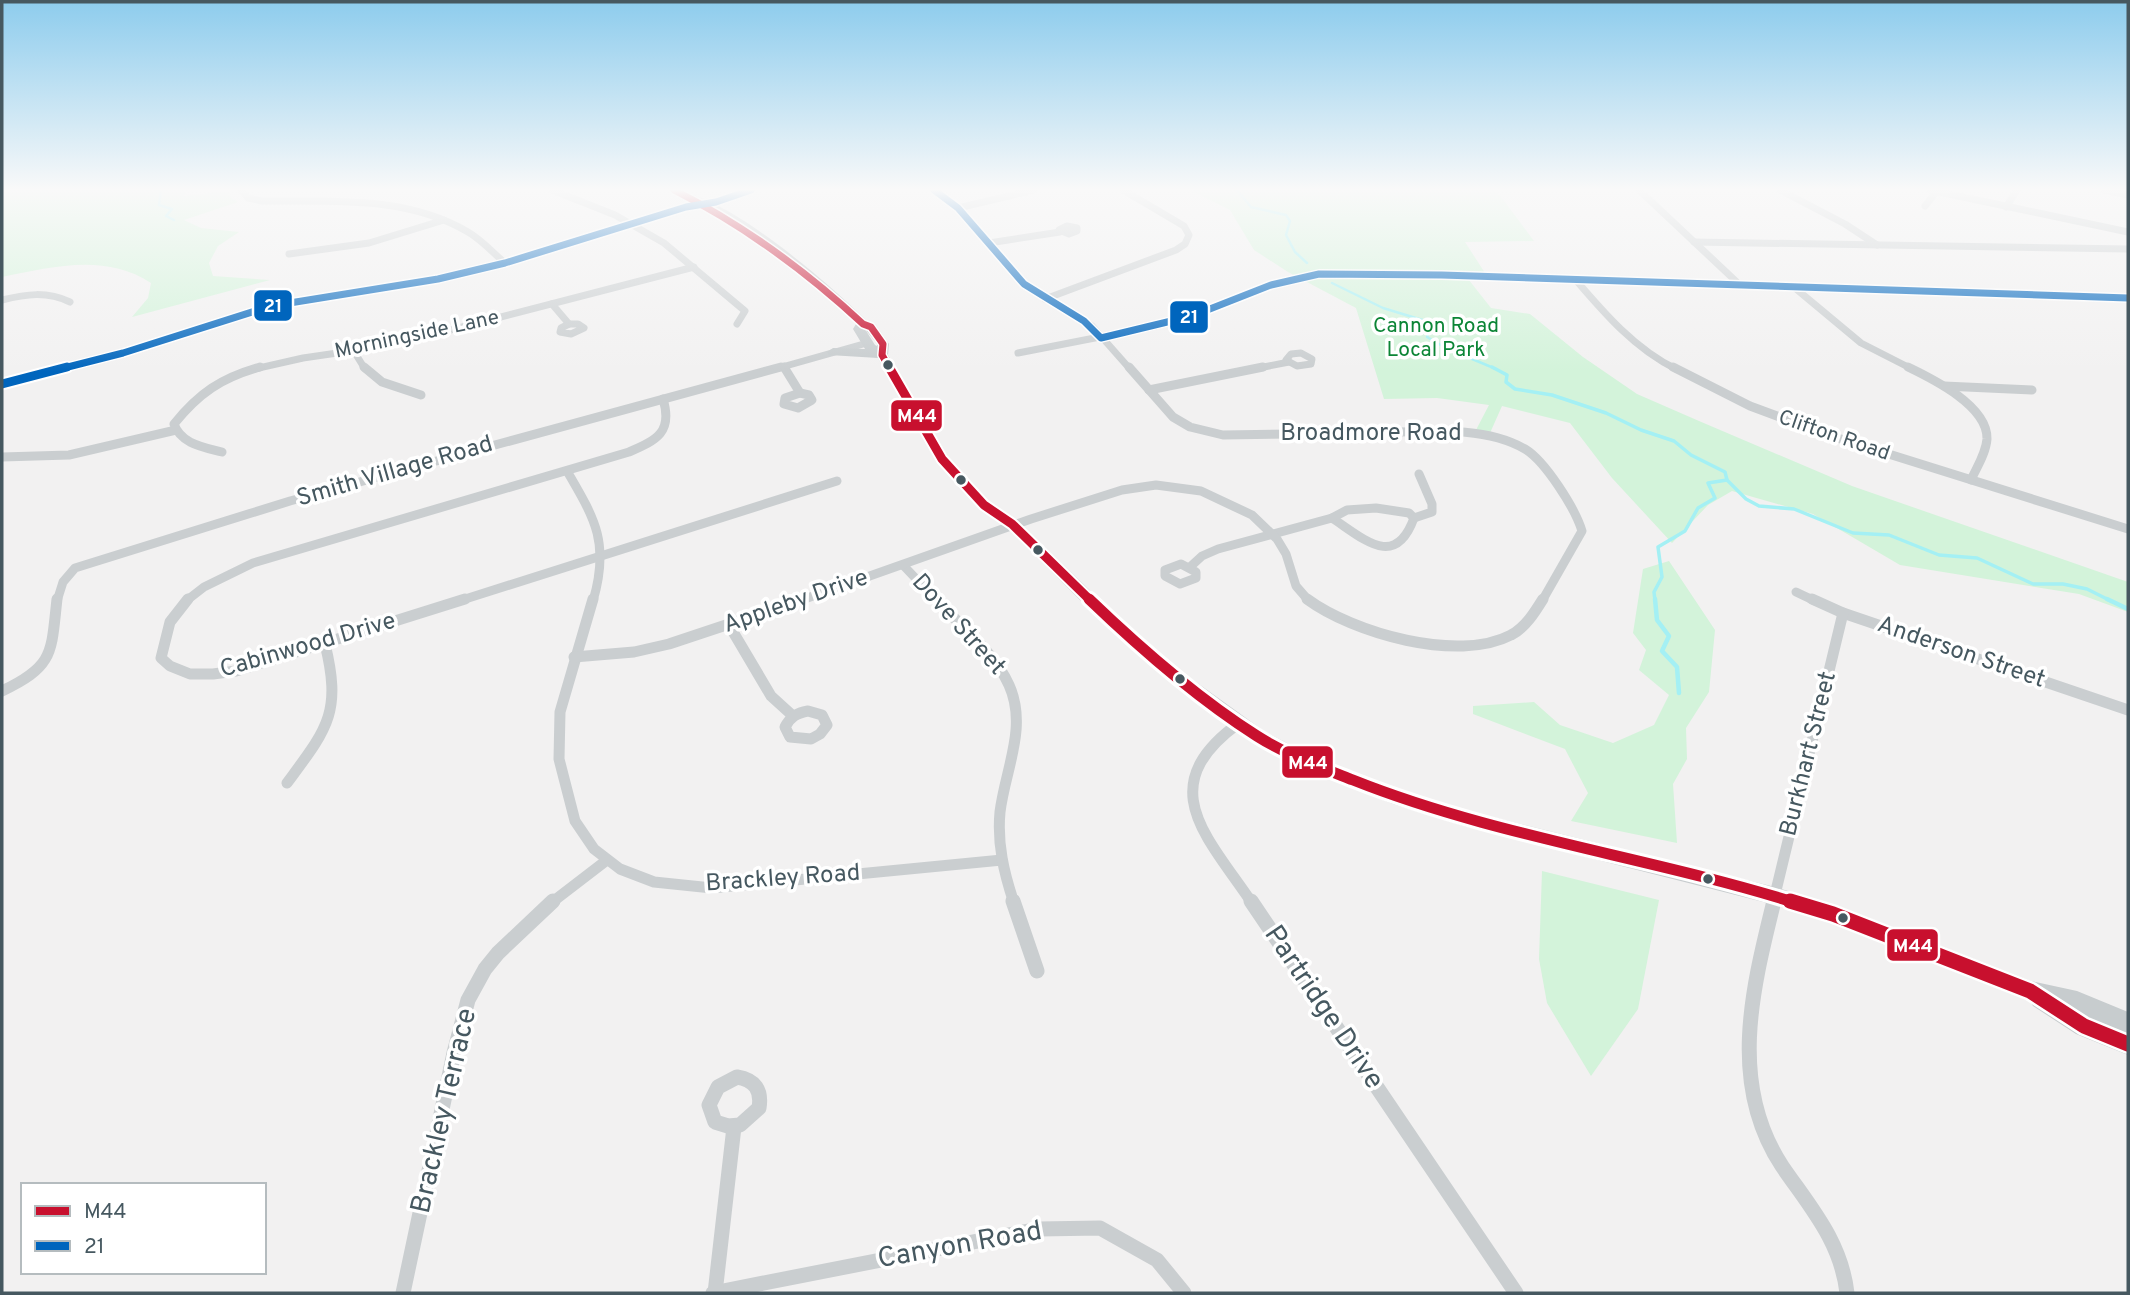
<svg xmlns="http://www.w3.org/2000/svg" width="2130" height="1295" font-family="Overpass,sans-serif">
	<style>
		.green { fill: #d3f3da }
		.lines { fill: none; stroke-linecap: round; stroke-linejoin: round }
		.stream-far2 { stroke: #a4f0f4; stroke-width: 2.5 }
		.stream-far1 { stroke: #a4f0f4; stroke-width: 3.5 }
		.stream { stroke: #a4f0f4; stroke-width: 4.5 }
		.street-far3 { stroke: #caced0; stroke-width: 7 }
		.street-far2 { stroke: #caced0; stroke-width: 9 }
		.street-far1 { stroke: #caced0; stroke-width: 11 }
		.street { stroke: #caced0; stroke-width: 15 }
		.secondary { fill: #cbd0d2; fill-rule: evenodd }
		.primary { fill: #c7ccce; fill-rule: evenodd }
		.bus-1-far3-casing { stroke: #fff; stroke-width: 10 }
		.bus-1-far2-casing { stroke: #fff; stroke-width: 13 }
		.bus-1-far1-casing { stroke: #fff; stroke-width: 17 }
		.bus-1-casing { stroke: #fff; stroke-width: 20 }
		.bus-2-far1-casing { stroke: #fff; stroke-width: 10 }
		.bus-2-casing { stroke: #fff; stroke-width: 13 }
		.bus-1-far3 { stroke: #c8102e; stroke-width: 7 }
		.bus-1-far2 { stroke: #c8102e; stroke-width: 9 }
		.bus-1-far1 { stroke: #c8102e; stroke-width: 11 }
		.bus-1 { stroke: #c8102e; stroke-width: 15 }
		.bus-2-far1 { stroke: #0065bd; stroke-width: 7 }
		.bus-2 { stroke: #0065bd; stroke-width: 9 }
		.bus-dot { fill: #465860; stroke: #fff; stroke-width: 2.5 }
		.labels { text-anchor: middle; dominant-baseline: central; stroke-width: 7; stroke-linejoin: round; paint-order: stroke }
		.far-park-label { font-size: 21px; fill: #0c8536; stroke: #fff }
		.far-street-label { font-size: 21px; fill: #465860; stroke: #fff }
		.street-label { font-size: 24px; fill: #465860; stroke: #fff }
		.near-street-label { font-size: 28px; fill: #465860; stroke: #fff }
		.line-badge { stroke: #fff; stroke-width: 2.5 }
		.badge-label { font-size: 19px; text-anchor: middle; font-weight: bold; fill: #fff }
	</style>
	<rect width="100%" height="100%" fill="#f2f1f1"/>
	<g class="green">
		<path d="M2,190H187L184,196L229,191L230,197L238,202L184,220L201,228L239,232L218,246L209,263L213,276L270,280L132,317L148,298L151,283C105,253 52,267 2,277Z"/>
		<polygon points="1190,190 1496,190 1534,241 1465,242 1487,276 1465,275 1491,308 1530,314 1583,357 1637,394 1699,421 1852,486 2128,582 2128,612 2079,594 1900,565 1813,514 1732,491 1708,505 1672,543 1612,478 1570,423 1502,406 1490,433 1476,430 1489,405 1437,398 1384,399 1356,308 1288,272 1254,250 1230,210"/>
		<polygon points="1669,561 1715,630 1709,692 1686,728 1687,759 1673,784 1677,843 1571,821 1588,793 1565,749 1473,714 1473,706 1534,702 1560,725 1613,743 1654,725 1669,695 1639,670 1646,650 1633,633 1643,569"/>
		<polygon points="1542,871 1659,900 1638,1009 1591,1076 1547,1003 1539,959"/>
	</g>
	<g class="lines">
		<g class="stream-far2">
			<polyline points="161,190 159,205 172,209 166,216 174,220"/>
			<polyline points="1237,190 1251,207 1286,215 1290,221 1286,235 1295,252 1307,263"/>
			<polyline points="1332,283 1383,308 1429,322 1431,326 1427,337 1446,348 1496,369"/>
		</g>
		<g class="stream-far1">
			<polyline points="1492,367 1507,375 1506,382 1515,389 1552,395 1606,413 1641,430 1674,441 1691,455 1725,472 1727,480 1746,499 1759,506 1794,509 1853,533 1889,535 1939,555 1977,558 2033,584 2063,584 2087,589 2111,601"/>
			<polyline points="1655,601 1654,592 1662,577 1658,547 1685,531 1698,508 1715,498 1708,483 1727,480"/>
		</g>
		<g class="stream">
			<polyline points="1655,599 1657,620 1669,636 1662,651 1677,667 1679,693"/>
			<polyline points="2107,599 2128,609"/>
		</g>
		<g class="street-far3">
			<path d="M241,190L248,198L262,201C331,202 406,195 468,232C482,240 493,253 505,263"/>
			<polyline points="552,190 615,215 664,243 745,311 737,324"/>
			<polyline points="933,190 958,208 1024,284 1092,326 1130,369"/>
			<polyline points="1639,190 1741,286"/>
			<polyline points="1780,190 1845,224 1877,245"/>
			<polyline points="1930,190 2128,232"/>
			<polyline points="2104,190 2128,195"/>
			<polyline points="701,202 716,202 752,190"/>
			<polyline points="1925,206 1936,192"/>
			<polyline points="2006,207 2017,190"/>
			<polyline points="958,208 1034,190"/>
			<polygon points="1067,226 1077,228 1077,231 1069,234 1059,230"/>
			<polyline points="1694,242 2128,249"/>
			<polyline points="989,243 1060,232"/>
			<polyline points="289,254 369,243 444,220"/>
			<path d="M1575,279C1604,313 1635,349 1676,369"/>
			<polyline points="1795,288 1861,343 1912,369"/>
			<polyline points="1045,299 1176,250 1185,244 1189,235 1184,226 1123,190"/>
			<path d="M2,300C26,294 47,291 70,302"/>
			<polyline points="552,304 569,324"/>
			<polygon points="569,324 578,324 584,328 571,334 560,332 561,328"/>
			<polyline points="355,353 365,369"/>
			<polyline points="1018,353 1156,326 1192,316 1271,285 1319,274 1442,275 2128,298"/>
			<polygon points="1301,353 1312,359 1311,364 1297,366 1286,360 1291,354"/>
			<polyline points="254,369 303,358 392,345 694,267"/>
			<polyline points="775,369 867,343"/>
			<polyline points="1254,369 1289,362"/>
		</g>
		<g class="street-far2">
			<polyline points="364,367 382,382 421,395"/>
			<polyline points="784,367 800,393"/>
			<path d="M1129,367L1173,417L1190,427L1223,435C1271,434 1319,434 1367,433C1417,433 1480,423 1525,449C1545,461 1575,508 1582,531L1542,601"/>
			<polyline points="1673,367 1750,406 1828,435 2128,529"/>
			<path d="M1908,367C1933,379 1988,406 1987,439C1986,453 1977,467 1971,480"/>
			<polyline points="1944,386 2032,390"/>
			<polyline points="1149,390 1263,367"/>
			<polygon points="800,393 809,395 812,400 798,408 784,404 785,398"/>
			<path d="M222,452C203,447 181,444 174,424C199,393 221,378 260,367"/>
			<polyline points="2,457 69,455 176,430"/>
			<path d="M567,471C595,519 610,543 593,601"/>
			<path d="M1376,508L1409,513L1414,518C1395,570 1364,539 1332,518L1347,510Z"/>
			<polyline points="1414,518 1432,512 1432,504 1419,474"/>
			<polygon points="1181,564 1196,572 1196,578 1180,584 1165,576 1165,570"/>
			<polyline points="903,565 937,601"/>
			<polyline points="1190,567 1202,556 1218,549 1332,518"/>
			<polyline points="1796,592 1815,601"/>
			<polyline points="57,601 63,582 75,568 290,501 781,367"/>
			<path d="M186,601L204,587L253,563L629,452C657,440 673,432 663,399"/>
			<polyline points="459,601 837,481"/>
			<polyline points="799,601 1031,519 1122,490 1156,485 1201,491 1252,515 1277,539 1286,554 1296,586 1309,601"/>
		</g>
		<g class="street-far1">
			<polyline points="188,599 170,622 161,658 170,666 190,674 213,674 236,671 465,599"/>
			<polyline points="593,599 560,712 559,759 575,821 594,849 620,869 654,882 712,888 1002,860"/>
			<path d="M935,599C960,625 994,652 1009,685C1028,727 1005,770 1000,812C997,844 1004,873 1014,903"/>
			<path d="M1307,599C1353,633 1458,663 1511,635C1525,628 1535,612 1543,599"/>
			<polyline points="1812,599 1843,613 2128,710"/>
			<polyline points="729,625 771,696 793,716"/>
			<polyline points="574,657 634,652 669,644 804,599"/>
			<path d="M2,691C55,666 51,652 57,599"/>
			<path d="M808,711L822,715L827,725L820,734L811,739L790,737L785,727C790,717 797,713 808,711Z"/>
			<path d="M1239,723C1152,786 1206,835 1252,903"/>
			<path d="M287,783C327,729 342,713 325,644"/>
			<polyline points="551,903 607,860"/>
			<polyline points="1773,903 1843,613"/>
		</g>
		<g class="street">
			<polyline points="1013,901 1037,971"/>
			<polyline points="1251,901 1516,1293"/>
			<path d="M1774,901C1752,990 1728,1084 1782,1166C1810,1207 1841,1241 1847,1293"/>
			<path d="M737,1077C755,1080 762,1090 759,1108L740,1125L728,1126L715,1122L709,1105L718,1087Z"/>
			<polyline points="403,1293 454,1053 468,1000 485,969 498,953 553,901"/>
			<polyline points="713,1293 1039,1229 1100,1228 1157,1260 1184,1293"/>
			<polyline points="715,1293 734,1127"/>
		</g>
		<polygon class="secondary" points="701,199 706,202 704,204 509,265 438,282 273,309 127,355 2,387 2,381 119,351 271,303 438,276 502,261"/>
		<path class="primary" d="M668,190C723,190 828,283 867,321L875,324L889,344L888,355L948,457L989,502L1017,521L1099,599L1178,669L1264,731L1312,756L1405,793L1464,810L1775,887L1841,907L2031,981L2077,991L2128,1012V1055L2076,1034L2033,1006L2030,1001L1828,922L1775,905L1464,826L1393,804L1298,766L1250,741L1166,677L1087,607L1007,527L979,508L935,459L878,358L829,355L827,352L833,348L865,349L853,329L856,324L822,290L745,231ZM865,329L877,344V346L875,345Z"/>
		<defs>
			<path id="bus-1-far3" d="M674,190C745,226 805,270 863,324L871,327L883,344L882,355L890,369"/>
			<polyline id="bus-1-far2" points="889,367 942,459 984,505 1012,524 1091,601"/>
			<path id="bus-1-far1" d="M1089,599C1140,648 1197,698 1257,736C1287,755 1320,767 1353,780C1496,837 1650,857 1796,903"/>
			<polyline id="bus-1" points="1790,901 1833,914 2030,991 2084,1026 2128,1044"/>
			<g id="bus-2-far1">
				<polyline points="934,190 958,208 1024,284 1084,321 1101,338 1192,316 1271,285 1319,274 1442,275 2128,298"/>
				<polyline points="60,369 123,353 271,306 438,279 505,263 686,207 716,202 751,190"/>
			</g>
			<polyline id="bus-2" points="2,384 67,367"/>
		</defs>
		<use href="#bus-1-far3" class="bus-1-far3-casing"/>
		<use href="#bus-1-far2" class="bus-1-far2-casing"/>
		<use href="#bus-1-far1" class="bus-1-far1-casing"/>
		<use href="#bus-1" class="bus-1-casing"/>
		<use href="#bus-2-far1" class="bus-2-far1-casing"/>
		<use href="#bus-2" class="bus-2-casing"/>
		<use href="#bus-1-far3" class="bus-1-far3"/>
		<use href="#bus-1-far2" class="bus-1-far2"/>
		<use href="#bus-1-far1" class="bus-1-far1"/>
		<use href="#bus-1" class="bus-1"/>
		<use href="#bus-2-far1" class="bus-2-far1"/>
		<use href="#bus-2" class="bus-2"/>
	</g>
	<linearGradient id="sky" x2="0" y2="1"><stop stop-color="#8dcced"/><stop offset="0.51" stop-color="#f9f9f9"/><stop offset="1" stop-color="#f9f9f9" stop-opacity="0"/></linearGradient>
	<rect width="2130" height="372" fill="url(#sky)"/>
	<g class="bus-dot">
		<circle cx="888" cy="365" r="6"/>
		<circle cx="961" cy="480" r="6"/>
		<circle cx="1038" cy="550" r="6"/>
		<circle cx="1180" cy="679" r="6"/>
		<circle cx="1708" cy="879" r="6"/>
		<circle cx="1843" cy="918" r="6"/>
	</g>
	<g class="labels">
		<g class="far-park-label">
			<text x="1436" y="326">Cannon Road<tspan x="1436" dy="24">Local Park</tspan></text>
		</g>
		<g class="far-street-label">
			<text transform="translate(417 335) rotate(-12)">Morningside Lane</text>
			<text transform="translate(1834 436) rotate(19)">Clifton Road</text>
		</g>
		<g class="street-label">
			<text x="1371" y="434">Broadmore Road</text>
			<text transform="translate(395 472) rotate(-16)">Smith Village Road</text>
			<text transform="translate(796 602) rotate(-19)">Appleby Drive</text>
			<text transform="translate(958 625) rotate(48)">Dove Street</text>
			<text transform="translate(308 646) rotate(-16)">Cabinwood Drive</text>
			<text transform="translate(1961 653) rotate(19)">Anderson Street</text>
			<text transform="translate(1809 754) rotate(-76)">Burkhart Street</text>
			<text transform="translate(783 879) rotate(-4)">Brackley Road</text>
		</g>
		<g class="near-street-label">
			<text transform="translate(1323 1008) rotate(56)">Partridge Drive</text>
			<text transform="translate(445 1111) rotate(-77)">Brackley Terrace</text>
			<text transform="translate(960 1246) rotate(-10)">Canyon Road</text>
		</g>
	</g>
	<g class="line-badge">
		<rect x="253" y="289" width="40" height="33" rx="7" fill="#0065bd"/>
		<rect x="1169" y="300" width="40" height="34" rx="7" fill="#0065bd"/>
		<rect x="890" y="399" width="53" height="33" rx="7" fill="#c8102e"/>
		<rect x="1281" y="745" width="53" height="34" rx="7" fill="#c8102e"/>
		<rect x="1886" y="928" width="53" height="34" rx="7" fill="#c8102e"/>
	</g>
	<g class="badge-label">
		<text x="273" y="312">21</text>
		<text x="1189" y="323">21</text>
		<text x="917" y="422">M44</text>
		<text x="1308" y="769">M44</text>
		<text x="1913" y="952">M44</text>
	</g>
	<rect width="2130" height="1295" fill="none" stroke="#465860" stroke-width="7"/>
	<rect x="21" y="1183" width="245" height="91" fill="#ffffff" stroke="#b5bcbf" stroke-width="2"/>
	<rect x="35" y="1206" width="35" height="10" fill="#c8102e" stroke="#b5bcbf" stroke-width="2"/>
	<text x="84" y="1218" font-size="21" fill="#465860">M44</text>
	<rect x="35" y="1241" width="35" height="10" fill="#0065bd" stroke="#b5bcbf" stroke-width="2"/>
	<text x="84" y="1253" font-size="21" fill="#465860">21</text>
</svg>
